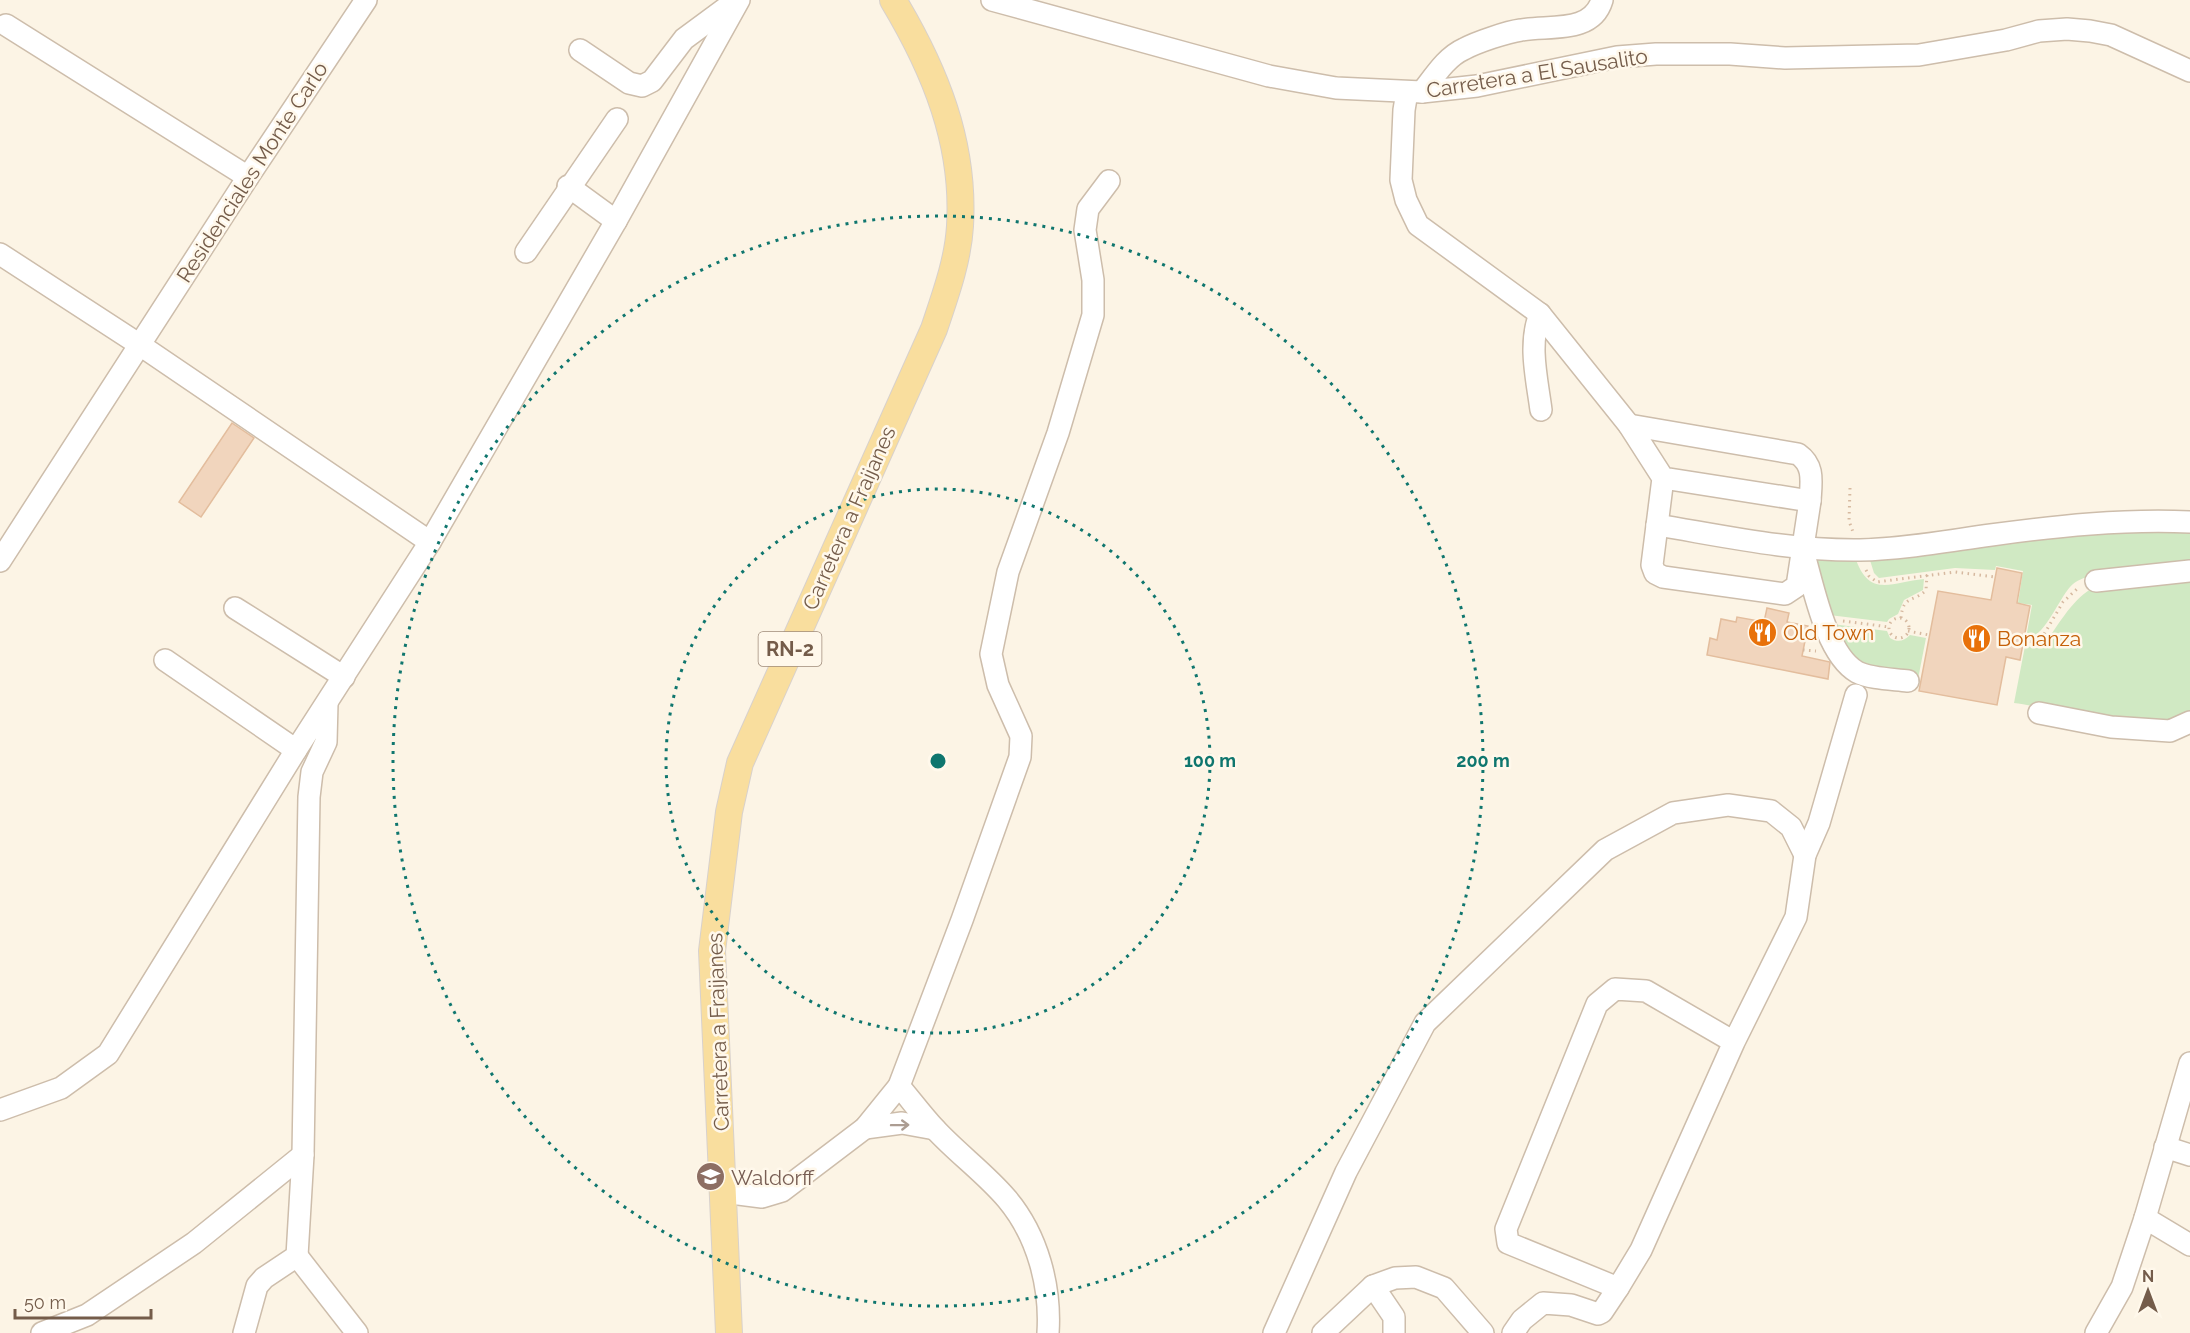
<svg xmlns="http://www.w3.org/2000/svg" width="2190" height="1333" font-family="Raleway,sans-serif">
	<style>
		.green { fill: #d0e9c3 }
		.building { fill: #f1d5bd; stroke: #e3bd9d; stroke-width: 1.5 }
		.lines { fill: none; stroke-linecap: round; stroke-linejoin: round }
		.minor-casing { stroke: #cdbdab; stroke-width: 24 }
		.major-casing { stroke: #d8d1cc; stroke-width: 28 }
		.path { stroke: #d6b9a0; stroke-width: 3; stroke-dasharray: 1.5 4.5; stroke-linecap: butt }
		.minor { stroke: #fff; stroke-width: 21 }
		.major { stroke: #f9de9e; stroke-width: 26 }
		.oneway { stroke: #ac9d92 }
		.ring { fill: none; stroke: #0f766e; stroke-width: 3; stroke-dasharray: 3 6 }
		.labels { text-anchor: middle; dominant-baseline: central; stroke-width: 5; stroke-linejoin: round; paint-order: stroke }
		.shield { fill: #fff8eb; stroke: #9e8b7a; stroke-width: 1.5 }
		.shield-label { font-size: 20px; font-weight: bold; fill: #745c4a }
		.street-label { font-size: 21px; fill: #745c4a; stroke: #fff8eb }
		.food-label { font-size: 21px; fill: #c56008; stroke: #fff8eb; text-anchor: start }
		.education-label { font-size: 21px; fill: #785e54; stroke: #fff8eb; text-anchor: start }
		.centre { fill: #0f766e; stroke: #fff8eb; stroke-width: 3 }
		.ring-label { font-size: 18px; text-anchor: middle; font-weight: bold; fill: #0f766e; stroke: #fff8eb; stroke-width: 5; stroke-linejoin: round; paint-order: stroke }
	</style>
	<rect width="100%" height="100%" fill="#fcf4e5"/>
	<g class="green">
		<path d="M2190,527V565L2095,574C2087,577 2079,579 2073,584C2059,596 2045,639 2026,638L2032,605L2018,603L2023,571L1996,566L1995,570L1955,568L1879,578L1874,573L1869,557L2025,537Z"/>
		<path d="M1813,557H1855C1869,599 1891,582 1924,579L1923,590L1904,600L1898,614L1889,619L1887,622L1829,615Z"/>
		<path d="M2190,578V716C2160,730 2051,708 2014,703L2025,646L2038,648L2043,646C2058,626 2070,602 2091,589Z"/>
		<path d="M1832,624L1887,631L1890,638C1898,643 1904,641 1910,635L1926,638L1918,679L1852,661Z"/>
	</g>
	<g class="building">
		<polygon points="232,423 254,438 201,517 179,502"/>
		<polygon points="1997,568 2022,573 2017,603 2030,606 2020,660 2006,657 1997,705 1919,691 1938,591 1991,600"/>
		<polygon points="1767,608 1789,613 1787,622 1808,626 1802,656 1830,662 1828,679 1707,655 1710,638 1717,640 1721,619 1736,622 1737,617 1764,622"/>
	</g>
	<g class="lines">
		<defs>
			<g id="minor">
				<polyline points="992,0 1269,76 1336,88 1422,92 1477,86 1617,57 1656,54 1730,54 1785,58 1919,55 2006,40 2039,31 2067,29 2090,31 2111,35 2190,71"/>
				<polyline points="6,25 248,177"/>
				<polyline points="580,50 629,83 642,86 652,81 684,39 734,2"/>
				<polyline points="1407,92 1404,110 1401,180 1406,200 1418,225 1540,314 1629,425 1663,478 1652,565 1655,573 1663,577 1785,594 1797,586 1810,501 1663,478"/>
				<path d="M1422,92C1434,77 1446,57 1464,49C1477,42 1507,32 1521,30C1550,25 1592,34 1602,0"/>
				<polyline points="568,186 616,221"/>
				<polyline points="526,252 617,119"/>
				<polyline points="0,254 140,345 430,542"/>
				<path d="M1540,314C1528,344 1537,379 1541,410"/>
				<path d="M1629,425L1798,454C1815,466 1811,482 1810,501"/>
				<path d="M1657,525C1724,536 1791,551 1860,550C1904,549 1947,541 1991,535C2057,526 2123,519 2190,522"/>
				<path d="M1805,558C1814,590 1827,655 1857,672C1871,679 1893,679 1908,681"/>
				<polyline points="0,561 248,177 366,0"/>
				<polyline points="2096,581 2190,571"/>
				<polyline points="235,608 344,677"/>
				<polyline points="165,660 296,750"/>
				<polyline points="2039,713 2111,727 2170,731 2190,722"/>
				<polyline points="1734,1042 1646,991 1615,989 1597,1004 1506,1229 1508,1243 1618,1288 1641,1250 1734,1042 1796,917 1805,855 1819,823 1856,695"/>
				<path d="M899,1086C911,1100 922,1115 935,1129C957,1153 986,1174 1007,1199C1038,1236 1051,1287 1048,1333"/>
				<polyline points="0,1110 61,1088 108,1054 296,750 430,542 616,221 739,0"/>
				<polyline points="865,1128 902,1123 935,1129"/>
				<polyline points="2165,1147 2190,1155"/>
				<polyline points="723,1192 762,1197 782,1191 865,1128 899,1086 962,920 1020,757 1021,736 998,685 991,654 1008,572 1058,433 1093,315 1093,280 1085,230 1088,209 1109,181"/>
				<polyline points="2145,1218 2190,1245"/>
				<polyline points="297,1256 357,1333"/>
				<polyline points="1373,1286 1394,1317 1394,1333"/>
				<polyline points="42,1333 87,1315 194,1243 303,1155"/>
				<polyline points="244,1333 257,1286 264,1278 297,1256 303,1155 309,797 312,772 326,742 327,703"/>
				<polyline points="1274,1333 1346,1172 1425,1023 1605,850 1673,813 1728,805 1771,811 1791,827 1805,855"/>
				<polyline points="1323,1333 1373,1286 1395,1278 1416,1277 1444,1288 1483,1333"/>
				<polyline points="1513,1333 1522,1320 1543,1303 1571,1305 1598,1314 1602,1312 1618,1288"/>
				<polyline points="2096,1333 2122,1287 2145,1218 2190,1063"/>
			</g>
			<path id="major" d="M729,1333L712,951L729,812L740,763L934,329C945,296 958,261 960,226C965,143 935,70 893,0"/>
		</defs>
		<use href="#minor" class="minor-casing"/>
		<use href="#major" class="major-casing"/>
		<g class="path">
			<polyline points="1850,488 1849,521 1853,532"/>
			<polyline points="1866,570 1869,576 1877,582 1955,572 1995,577"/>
			<path d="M1901,618C1903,594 1914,603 1926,590L1927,575"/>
			<circle cx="1899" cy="628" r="10"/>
			<polyline points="1843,621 1889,627"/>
			<polyline points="1908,631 1929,635"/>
			<polyline points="2024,641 2037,642 2043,636 2063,602 2078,588"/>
			<polyline points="1803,650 1816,651"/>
		</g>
		<use href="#minor" class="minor"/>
		<use href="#major" class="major"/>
	</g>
	<defs><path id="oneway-shaft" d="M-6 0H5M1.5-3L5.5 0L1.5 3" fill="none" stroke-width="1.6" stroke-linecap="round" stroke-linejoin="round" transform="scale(1.5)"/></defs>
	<use class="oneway" href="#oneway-shaft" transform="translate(900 1125) rotate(-1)"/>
	<g class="ring">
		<circle cx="938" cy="761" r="272"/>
		<circle cx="938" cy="761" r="545"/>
	</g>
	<defs>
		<symbol id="restaurant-disc" viewBox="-11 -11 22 22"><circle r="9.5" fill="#e8710a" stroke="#fff8eb"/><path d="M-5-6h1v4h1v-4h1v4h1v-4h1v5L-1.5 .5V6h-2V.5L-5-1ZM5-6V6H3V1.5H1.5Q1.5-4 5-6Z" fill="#fff"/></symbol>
		<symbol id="school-disc" viewBox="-11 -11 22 22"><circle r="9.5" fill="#8d6e63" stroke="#fff8eb"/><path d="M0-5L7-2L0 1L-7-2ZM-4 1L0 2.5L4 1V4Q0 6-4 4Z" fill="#fff"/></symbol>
	</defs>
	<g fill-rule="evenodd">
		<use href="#restaurant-disc" x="1746" y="616" width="33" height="33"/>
		<use href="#restaurant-disc" x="1960" y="622" width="33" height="33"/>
		<use href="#school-disc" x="694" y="1160" width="33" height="33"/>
	</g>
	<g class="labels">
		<rect class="shield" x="758.5" y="632" width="63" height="34" rx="4.5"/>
		<g class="shield-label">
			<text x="790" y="649">RN-2</text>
		</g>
		<g class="street-label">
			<text transform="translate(1537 73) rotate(-9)">Carretera a El Sausalito</text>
			<text transform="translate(252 172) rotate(-57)">Residenciales Monte Carlo</text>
			<text transform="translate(849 518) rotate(-66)">Carretera a Fraijanes</text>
			<text transform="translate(718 1032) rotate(-92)">Carretera a Fraijanes</text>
		</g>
		<g class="food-label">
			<text x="1783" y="632">Old Town</text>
			<text x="1997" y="638">Bonanza</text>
		</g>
		<g class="education-label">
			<text x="731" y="1177">Waldorff</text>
		</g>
	</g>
	<circle cx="938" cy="761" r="9" class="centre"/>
	<g class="ring-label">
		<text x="1210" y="767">100 m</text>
		<text x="1483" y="767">200 m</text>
	</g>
	<g transform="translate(2148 1291)" stroke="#fff8eb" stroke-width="4.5" paint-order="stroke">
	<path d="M0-4.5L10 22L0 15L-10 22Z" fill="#745c4a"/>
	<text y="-9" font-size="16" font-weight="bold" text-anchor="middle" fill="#745c4a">N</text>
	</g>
	<path d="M15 1309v9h136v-9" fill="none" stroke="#745c4a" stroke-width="3"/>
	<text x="24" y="1309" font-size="18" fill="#745c4a" stroke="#fff8eb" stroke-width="4.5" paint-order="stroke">50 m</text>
</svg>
